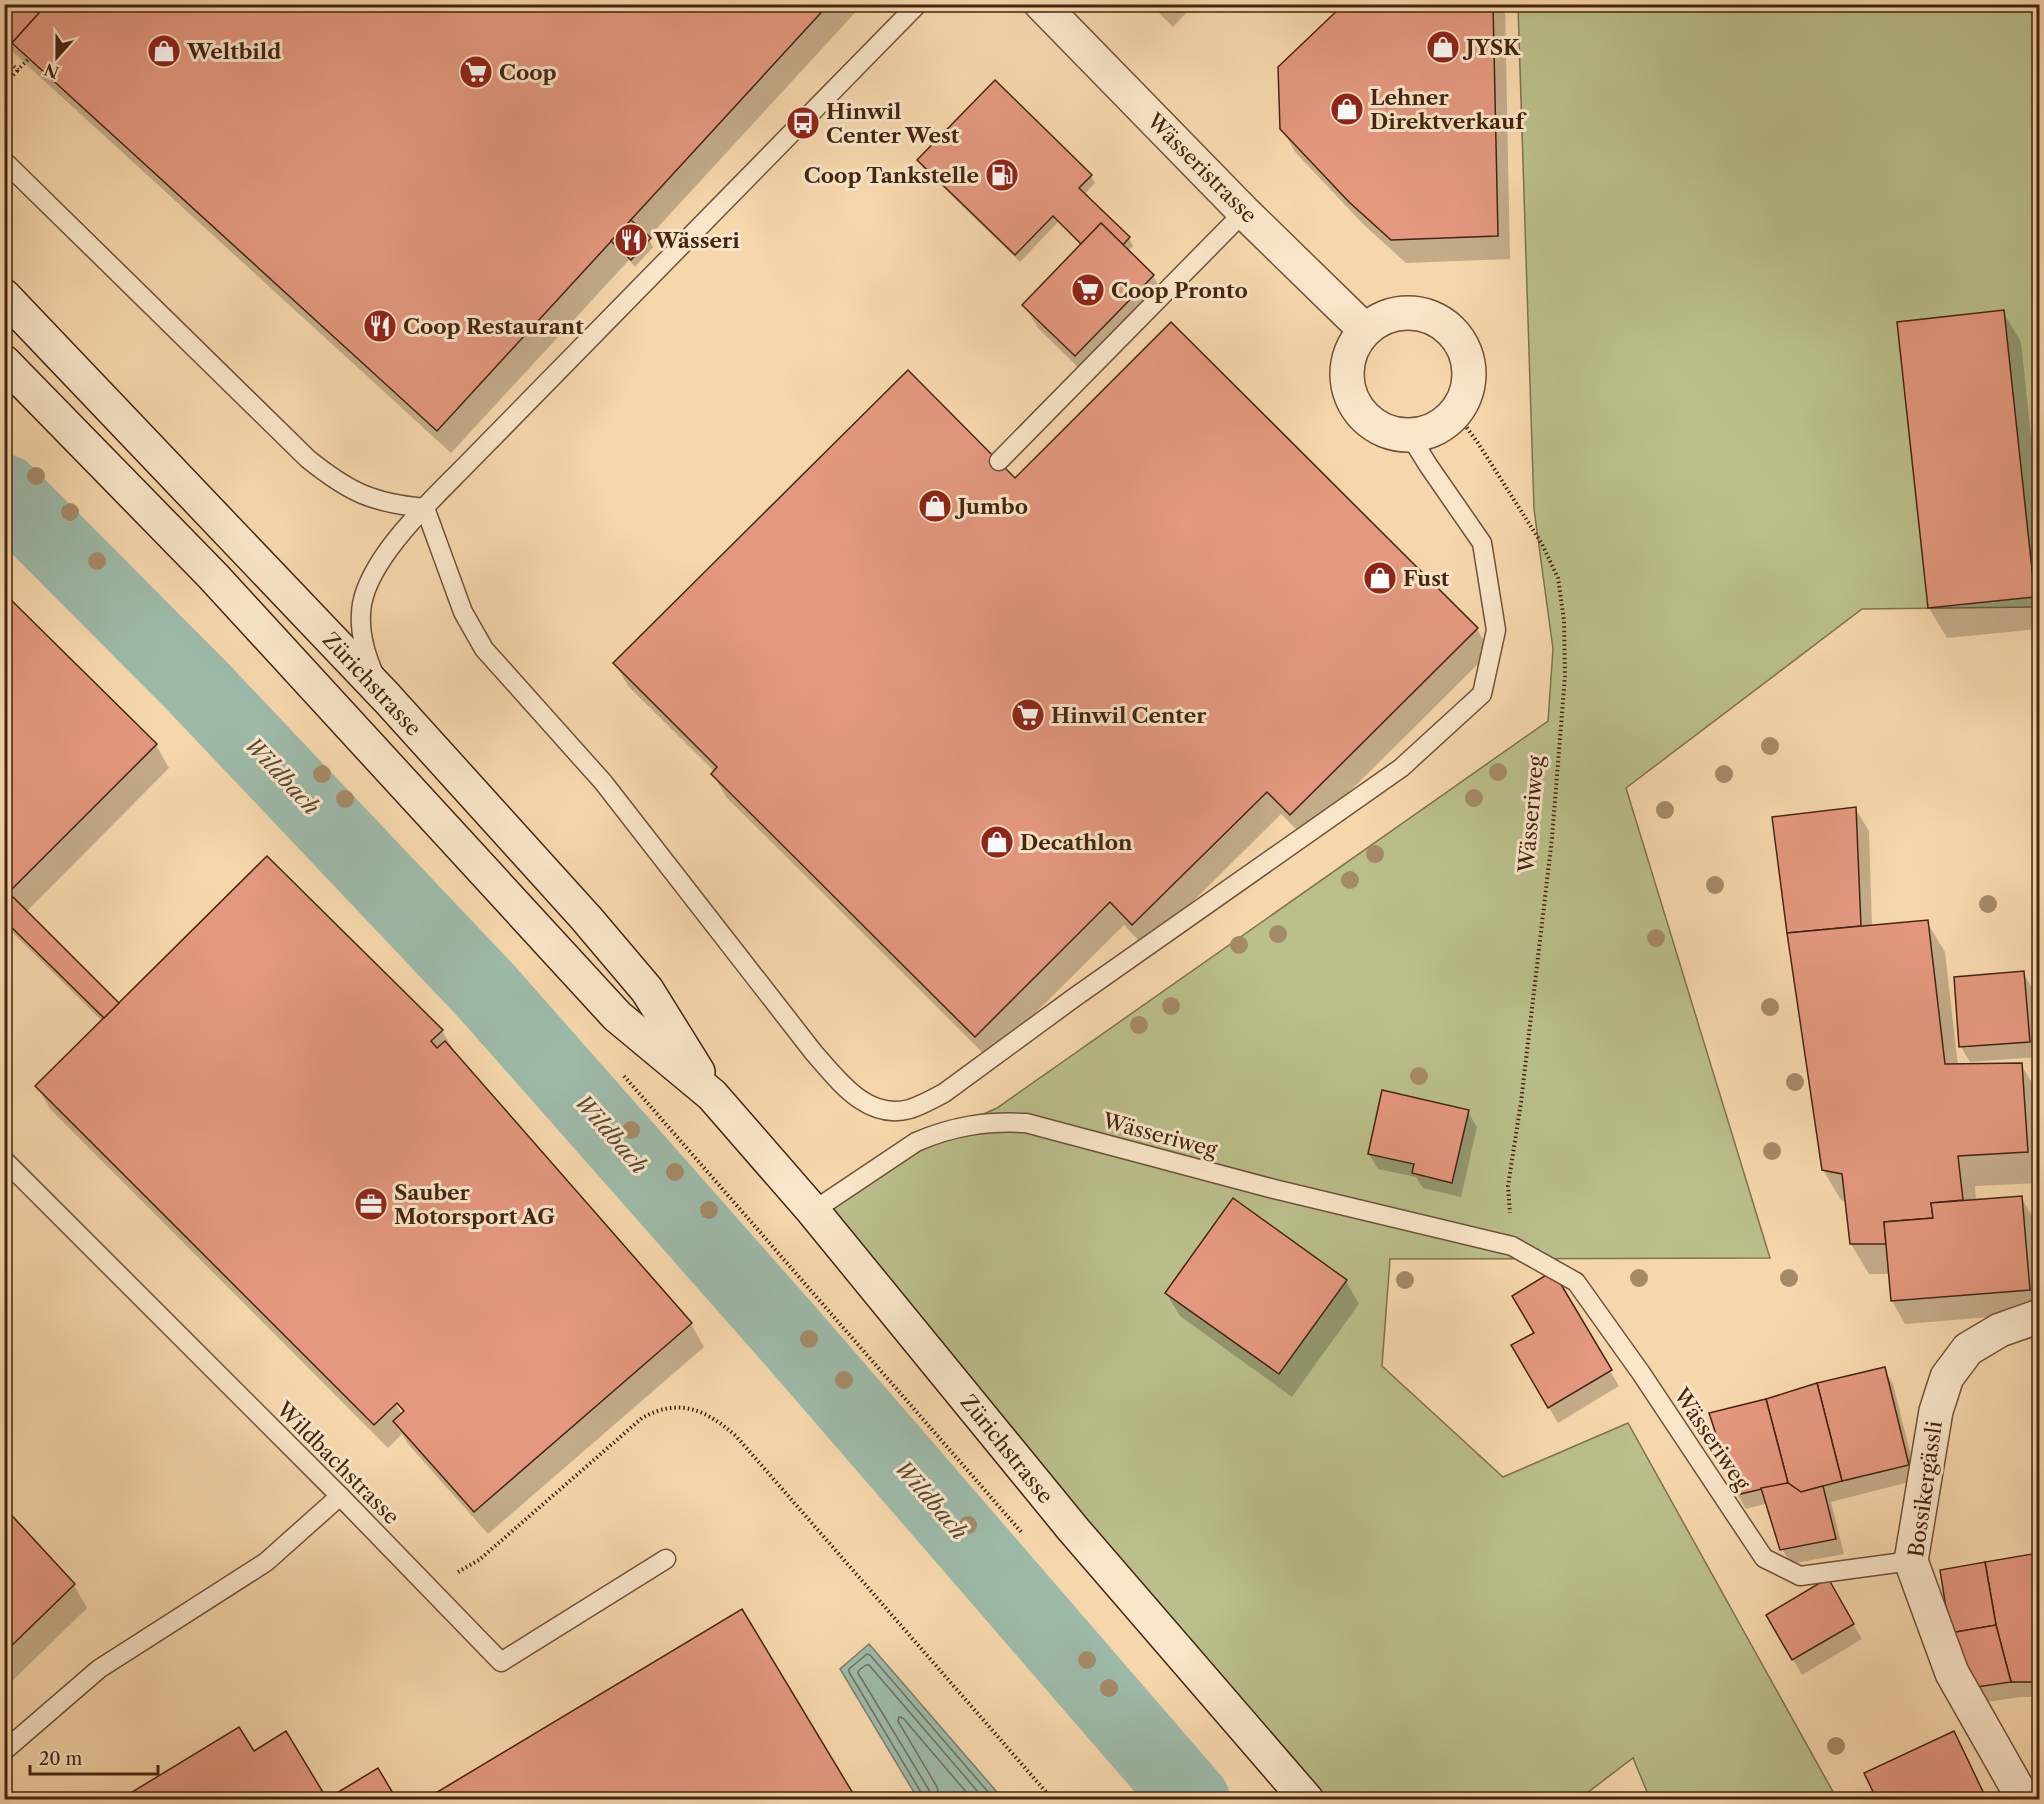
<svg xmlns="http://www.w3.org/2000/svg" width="2044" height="1804" font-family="'Libre Caslon Text',serif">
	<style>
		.green { fill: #babf8b; stroke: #80724e; stroke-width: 1.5 }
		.water { fill: #9dbaa9; stroke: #7a7e6c; stroke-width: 1.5 }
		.shadow { fill: #0003; fill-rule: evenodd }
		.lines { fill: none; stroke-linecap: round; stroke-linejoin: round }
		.shore { stroke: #716f5c; stroke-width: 1.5 }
		.river { stroke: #9dbaa9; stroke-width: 76 }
		.building { fill: #e4987f; stroke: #452410; stroke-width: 1.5 }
		.service-casing { stroke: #715137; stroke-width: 21 }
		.minor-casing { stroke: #715137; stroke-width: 36 }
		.secondary-casing { stroke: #452410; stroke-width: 36 }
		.path { stroke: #452410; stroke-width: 4; stroke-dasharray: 1.5 3; stroke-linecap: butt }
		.service { stroke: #f9e5c9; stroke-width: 18 }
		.minor { stroke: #f9e5c9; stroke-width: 33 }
		.secondary { stroke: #f9e5c9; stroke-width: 33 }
		.tree { fill: #a58a67 }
		.labels { text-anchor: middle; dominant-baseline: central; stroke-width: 6; stroke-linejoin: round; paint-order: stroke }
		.poi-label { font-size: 21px; font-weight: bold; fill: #452410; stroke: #f9e5c9; text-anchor: start }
		.street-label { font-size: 21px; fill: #452410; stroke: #f9e5c9 }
		.water-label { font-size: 22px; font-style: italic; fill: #5b4a36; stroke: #f9e5c9 }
	</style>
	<rect width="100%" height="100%" fill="#f6d7ac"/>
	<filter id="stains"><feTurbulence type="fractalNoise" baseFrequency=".00333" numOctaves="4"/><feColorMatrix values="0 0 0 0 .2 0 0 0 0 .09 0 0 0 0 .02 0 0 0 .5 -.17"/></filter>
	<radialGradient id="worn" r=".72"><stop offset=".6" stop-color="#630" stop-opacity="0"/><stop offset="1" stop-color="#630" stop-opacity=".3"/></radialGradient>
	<polygon class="green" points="1518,5 2039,5 2039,607 1862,609 1626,788 1770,1258 1390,1259 1382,1366 1503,1477 1628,1423 1837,1799 1650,1799 1633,1758 1579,1799 1309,1799 813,1211 901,1151 997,1108 1548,721 1553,649 1534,509"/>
	<polygon class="water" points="869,1644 1003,1799 918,1799 840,1669"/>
	<g class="shadow">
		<polygon points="4,4 863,4 648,238 653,247 635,267 629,260 451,453 4,44"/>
		<polygon points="1150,4 1195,4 1173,27"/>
		<polygon points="1346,4 1505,4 1510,259 1406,263 1364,225 1295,152 1282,128"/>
		<polygon points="919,160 1091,176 1095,183 1084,195 1129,238 1133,246 1128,251 1153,276 1167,299 1089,378 1038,328 1024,305 1082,246 1058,222 1020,262 923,168"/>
		<polygon points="2003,312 2021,342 2040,520 2040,629 1947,638 1929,608"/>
		<polygon points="1015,480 1477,629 1490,652 1304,837 1281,814 1146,948 1124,925 989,1059 726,797 713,774 715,772 628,686 615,663"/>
		<path d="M4,595L156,745L169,768L26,912L119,1005L267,858L442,1031L456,1054L691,1324L704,1347L488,1534L408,1444L402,1434L388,1448L50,1109L37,1086L102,1021L9,929L4,933ZM395,1396L404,1412L402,1414L392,1398Z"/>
		<polygon points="1855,808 1869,831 1872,927 1927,922 1945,952 1958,1066 2021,1064 2039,1095 2040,1183 1975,1186 1976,1201 2021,1197 2034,1220 2040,1284 2040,1313 1905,1324 1892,1301 1890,1274 1869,1274 1851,1244 1846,1202 1841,1200 1823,1170 1788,933"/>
		<polygon points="2023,973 2032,988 2038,1057 1970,1062 1961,1047"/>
		<polygon points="1468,1112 1477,1127 1461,1197 1423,1188 1416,1177 1378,1169 1369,1154"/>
		<polygon points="1552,1273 1619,1386 1558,1423 1513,1346 1535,1333"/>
		<polygon points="1346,1281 1359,1304 1292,1397 1180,1316 1166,1293"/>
		<polygon points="1884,1369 1893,1384 1917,1480 1831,1502 1844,1554 1791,1564 1782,1549 1768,1503 1746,1509 1737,1494"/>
		<polygon points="4,1510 74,1585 87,1608 4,1689"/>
		<polygon points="2031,1555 2040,1570 2040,1697 2020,1697 1987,1702 1978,1687"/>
		<polygon points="1827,1580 1862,1639 1802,1675 1768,1616"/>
		<polygon points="1953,1733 1988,1800 1879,1800"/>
	</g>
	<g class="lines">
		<g class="shore">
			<polyline points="923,1800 922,1794 849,1672 849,1669 867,1654 870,1655 995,1800"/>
			<polyline points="931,1800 929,1790 858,1673 859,1670 866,1665 869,1665 985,1800"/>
			<polyline points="940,1800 937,1787 898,1721 899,1717 903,1718 973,1800"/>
		</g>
		<polyline class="river" points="4,492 198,687 486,991 794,1340 1192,1800"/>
	</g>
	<g class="building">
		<polygon points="4,4 47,4 12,43 4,35"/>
		<polygon points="47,4 829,4 437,431 12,43"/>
		<polygon points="1344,4 1493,4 1498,236 1391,240 1349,202 1280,129 1278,67"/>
		<polygon points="995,80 1092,175 1079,188 1130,237 1123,245 1101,223 1081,244 1053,216 1015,255 917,160"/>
		<polygon points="631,220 651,238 631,260 611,241"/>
		<polygon points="1101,223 1154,275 1075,356 1022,305"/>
		<polygon points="2004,310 2035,597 1928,608 1897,322"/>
		<polygon points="1171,322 1478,628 1290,815 1267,792 1132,925 1110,902 975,1037 711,774 717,767 613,663 908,370 1015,478"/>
		<polygon points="4,593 157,744 4,897"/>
		<polygon points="1856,807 1861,926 1787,933 1772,817"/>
		<polygon points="267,856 443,1030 431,1041 437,1048 445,1041 692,1323 474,1512 393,1421 404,1411 397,1403 374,1425 35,1086"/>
		<polygon points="9,893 119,1003 104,1018 4,920 4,897"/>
		<polygon points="1928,920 1945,1064 2022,1063 2028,1152 1958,1156 1963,1200 1931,1203 1933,1218 1884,1222 1886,1244 1850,1244 1842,1174 1822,1170 1787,933"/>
		<polygon points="2024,971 2030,1042 1959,1047 1954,977"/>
		<polygon points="1382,1090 1469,1110 1452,1183 1412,1173 1414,1164 1368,1154"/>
		<polygon points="2022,1196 2030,1290 1891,1301 1884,1222 1933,1218 1931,1203"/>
		<polygon points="1233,1198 1347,1280 1279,1374 1165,1293"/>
		<polygon points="1553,1271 1612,1370 1548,1408 1511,1345 1534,1333 1512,1296"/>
		<polygon points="1885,1367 1909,1465 1842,1481 1817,1383"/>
		<polygon points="1817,1383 1842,1481 1801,1492 1788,1483 1766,1399"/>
		<polygon points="1766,1399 1788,1483 1736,1495 1709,1413"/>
		<polygon points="1788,1483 1801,1492 1823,1486 1836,1539 1780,1550 1761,1488"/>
		<polygon points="4,1507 75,1584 4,1653"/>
		<polygon points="2032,1554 2040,1597 2040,1682 2011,1682 1996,1625 1985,1562"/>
		<polygon points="1985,1562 1996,1625 1950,1633 1940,1570"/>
		<polygon points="1828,1578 1854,1624 1792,1660 1766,1615"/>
		<polygon points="742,1609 857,1800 424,1800"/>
		<polygon points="1996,1625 2011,1682 1977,1687 1950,1633"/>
		<polygon points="239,1727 254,1751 286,1731 327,1799 378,1768 397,1800 119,1800"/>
		<polygon points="1954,1731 1987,1800 1877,1800 1864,1773"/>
	</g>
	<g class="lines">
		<defs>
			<g id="service">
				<path d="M4,161L308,459C349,492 372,503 425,508"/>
				<polyline points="999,461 1244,212"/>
				<path d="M425,508L463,612L484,649L603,782L814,1053C838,1080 867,1121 910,1109C922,1105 933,1099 944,1093L1075,997L1401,768L1482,694L1496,630L1482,543L1428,465L1410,436"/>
				<path d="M375,676C365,654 358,628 362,604C371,555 433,499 467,464L918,4"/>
				<polyline points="4,1160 340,1496 501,1662 666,1559"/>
				<path d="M813,1211L916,1142C953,1126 986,1121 1026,1123L1274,1189L1512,1246L1576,1282L1641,1373L1764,1558L1800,1576L1911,1561"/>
				<polyline points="4,1751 99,1669 266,1562 340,1496"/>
			</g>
			<g id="minor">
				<polyline points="1041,4 1244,212 1365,330"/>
				<circle cx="1408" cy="374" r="61"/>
				<polyline points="2024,1800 1952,1673 1911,1561 1936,1411 1947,1377 1968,1349 2000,1330 2040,1316"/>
			</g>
			<g id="secondary">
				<polyline points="4,296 387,698 586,918 647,990 698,1072"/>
				<polyline points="4,362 213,576 617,1016 712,1095 813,1211 1073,1529 1307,1800"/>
			</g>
		</defs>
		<use href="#service" class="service-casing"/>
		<use href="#minor" class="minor-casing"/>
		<use href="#secondary" class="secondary-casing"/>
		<g class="path">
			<polyline points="4,57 18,70 29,58"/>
			<polyline points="4,85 18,70"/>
			<polyline points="1456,413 1478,443 1542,544 1558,578 1564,620 1565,676 1552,838 1521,1102 1508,1186 1510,1213"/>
			<polyline points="624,1076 1023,1534"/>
			<path d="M458,1572L479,1560L642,1418C680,1397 706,1410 736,1436L1053,1800"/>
		</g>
		<use href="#service" class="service"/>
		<use href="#minor" class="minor"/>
		<use href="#secondary" class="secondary"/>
	</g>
	<g class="tree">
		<circle cx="36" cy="476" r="9"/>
		<circle cx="70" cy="512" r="9"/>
		<circle cx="97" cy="561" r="9"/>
		<circle cx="1770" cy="746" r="9"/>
		<circle cx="1498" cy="772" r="9"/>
		<circle cx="322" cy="774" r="9"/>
		<circle cx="1724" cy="774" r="9"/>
		<circle cx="1474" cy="798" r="9"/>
		<circle cx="345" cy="799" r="9"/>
		<circle cx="1665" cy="810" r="9"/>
		<circle cx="1375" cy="854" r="9"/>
		<circle cx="1350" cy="880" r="9"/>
		<circle cx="1715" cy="885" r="9"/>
		<circle cx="1988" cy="904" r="9"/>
		<circle cx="1278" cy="934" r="9"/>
		<circle cx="1656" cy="938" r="9"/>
		<circle cx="1239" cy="945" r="9"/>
		<circle cx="1171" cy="1006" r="9"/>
		<circle cx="1770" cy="1007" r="9"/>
		<circle cx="1139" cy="1025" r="9"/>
		<circle cx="1419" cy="1076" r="9"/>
		<circle cx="1795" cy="1082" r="9"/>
		<circle cx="631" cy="1130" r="9"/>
		<circle cx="1772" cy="1151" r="9"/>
		<circle cx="675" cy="1172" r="9"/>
		<circle cx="709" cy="1210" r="9"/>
		<circle cx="1639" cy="1278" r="9"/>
		<circle cx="1789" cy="1278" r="9"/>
		<circle cx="1405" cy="1280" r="9"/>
		<circle cx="809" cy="1339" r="9"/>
		<circle cx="844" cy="1380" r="9"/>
		<circle cx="968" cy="1525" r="9"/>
		<circle cx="1087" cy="1660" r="9"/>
		<circle cx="1109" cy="1688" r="9"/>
		<circle cx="1836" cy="1746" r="9"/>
	</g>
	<defs>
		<symbol id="shop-disc" viewBox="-11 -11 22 22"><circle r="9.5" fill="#8f2418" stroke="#f9e5c9"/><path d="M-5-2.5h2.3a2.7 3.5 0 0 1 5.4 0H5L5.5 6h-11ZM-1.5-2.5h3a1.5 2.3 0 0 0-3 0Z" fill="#fff"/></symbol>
		<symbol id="supermarket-disc" viewBox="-11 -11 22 22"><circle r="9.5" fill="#8f2418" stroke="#f9e5c9"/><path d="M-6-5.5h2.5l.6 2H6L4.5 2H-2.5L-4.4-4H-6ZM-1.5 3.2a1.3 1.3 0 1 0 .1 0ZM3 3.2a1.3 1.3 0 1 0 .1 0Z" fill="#fff"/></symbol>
		<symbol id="bus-disc" viewBox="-11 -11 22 22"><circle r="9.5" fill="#8f2418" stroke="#f9e5c9"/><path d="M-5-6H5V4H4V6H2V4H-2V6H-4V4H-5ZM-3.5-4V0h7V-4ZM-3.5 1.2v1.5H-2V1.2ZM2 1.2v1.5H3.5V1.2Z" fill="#fff"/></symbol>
		<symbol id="fuel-disc" viewBox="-11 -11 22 22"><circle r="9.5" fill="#8f2418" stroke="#f9e5c9"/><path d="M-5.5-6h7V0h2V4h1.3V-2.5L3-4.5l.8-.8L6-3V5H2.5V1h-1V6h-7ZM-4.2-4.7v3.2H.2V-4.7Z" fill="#fff"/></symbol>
		<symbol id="restaurant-disc" viewBox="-11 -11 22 22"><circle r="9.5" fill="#8f2418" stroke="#f9e5c9"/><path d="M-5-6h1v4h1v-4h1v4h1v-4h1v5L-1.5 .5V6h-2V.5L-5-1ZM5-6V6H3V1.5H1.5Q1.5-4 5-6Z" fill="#fff"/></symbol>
		<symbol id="office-disc" viewBox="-11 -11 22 22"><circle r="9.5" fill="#8f2418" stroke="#f9e5c9"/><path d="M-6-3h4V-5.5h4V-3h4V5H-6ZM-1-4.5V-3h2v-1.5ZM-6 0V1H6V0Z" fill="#fff"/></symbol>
	</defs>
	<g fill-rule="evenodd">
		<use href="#shop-disc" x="1424" y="28" width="38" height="38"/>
		<use href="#shop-disc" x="145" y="32" width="38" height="38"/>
		<use href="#supermarket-disc" x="457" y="53" width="38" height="38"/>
		<use href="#shop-disc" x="1328" y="90" width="38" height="38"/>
		<use href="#bus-disc" x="784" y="104" width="38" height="38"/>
		<use href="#fuel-disc" x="983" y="156" width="38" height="38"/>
		<use href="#restaurant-disc" x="612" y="221" width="38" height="38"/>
		<use href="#supermarket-disc" x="1069" y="271" width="38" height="38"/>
		<use href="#restaurant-disc" x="361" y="307" width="38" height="38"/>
		<use href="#shop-disc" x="916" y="487" width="38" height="38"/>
		<use href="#shop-disc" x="1361" y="559" width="38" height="38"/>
		<use href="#supermarket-disc" x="1009" y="696" width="38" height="38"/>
		<use href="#shop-disc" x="978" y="823" width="38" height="38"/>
		<use href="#office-disc" x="352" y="1185" width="38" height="38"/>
	</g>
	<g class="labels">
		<g class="poi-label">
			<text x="1466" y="47">JYSK</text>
			<text x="187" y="51">Weltbild</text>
			<text x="499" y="72">Coop</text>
			<text x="1370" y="97">Lehner<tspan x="1370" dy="24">Direktverkauf</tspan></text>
			<text x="826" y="111">Hinwil<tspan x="826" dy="24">Center West</tspan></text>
			<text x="979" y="175" text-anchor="end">Coop Tankstelle</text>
			<text x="654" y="240">Wässeri</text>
			<text x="1111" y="290">Coop Pronto</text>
			<text x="403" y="326">Coop Restaurant</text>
			<text x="958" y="506">Jumbo</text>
			<text x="1403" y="578">Fust</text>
			<text x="1051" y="715">Hinwil Center</text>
			<text x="1020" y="842">Decathlon</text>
			<text x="394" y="1192">Sauber<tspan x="394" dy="24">Motorsport AG</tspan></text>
		</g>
		<g class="street-label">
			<text transform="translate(1202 168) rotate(45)">Wässeristrasse</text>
			<text transform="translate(372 684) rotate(47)">Zürichstrasse</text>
			<text transform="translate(1531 814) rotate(-85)">Wässeriweg</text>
			<text transform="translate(1160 1135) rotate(15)">Wässeriweg</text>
			<text transform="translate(1712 1439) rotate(56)">Wässeriweg</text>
			<text transform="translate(1007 1449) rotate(51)">Zürichstrasse</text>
			<text transform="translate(338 1463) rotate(45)">Wildbachstrasse</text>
			<text transform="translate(1925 1489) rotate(-82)">Bossikergässli</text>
		</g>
		<g class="water-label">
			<text transform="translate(282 776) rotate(47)">Wildbach</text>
			<text transform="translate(611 1134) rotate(49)">Wildbach</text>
			<text transform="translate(931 1500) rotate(49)">Wildbach</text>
		</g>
	</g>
	<rect width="2044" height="1804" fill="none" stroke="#f6d7ac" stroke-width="24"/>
	<rect x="6" y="6" width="2032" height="1792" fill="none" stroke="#452410" stroke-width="3"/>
	<rect x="12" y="12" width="2020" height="1780" fill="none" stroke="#452410" stroke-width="1.5"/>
	<g transform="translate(57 57) rotate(201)" stroke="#f9e5c9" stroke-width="4.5" paint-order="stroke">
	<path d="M0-4.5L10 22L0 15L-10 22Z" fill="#452410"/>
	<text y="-9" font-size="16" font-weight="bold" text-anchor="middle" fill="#452410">N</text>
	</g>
	<path d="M30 1765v9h128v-9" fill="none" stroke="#452410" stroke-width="3"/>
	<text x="39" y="1765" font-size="18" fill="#452410" stroke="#f9e5c9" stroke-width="4.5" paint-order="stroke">20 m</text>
	<rect width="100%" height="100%" filter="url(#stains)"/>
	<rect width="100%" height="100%" fill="url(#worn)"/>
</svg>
